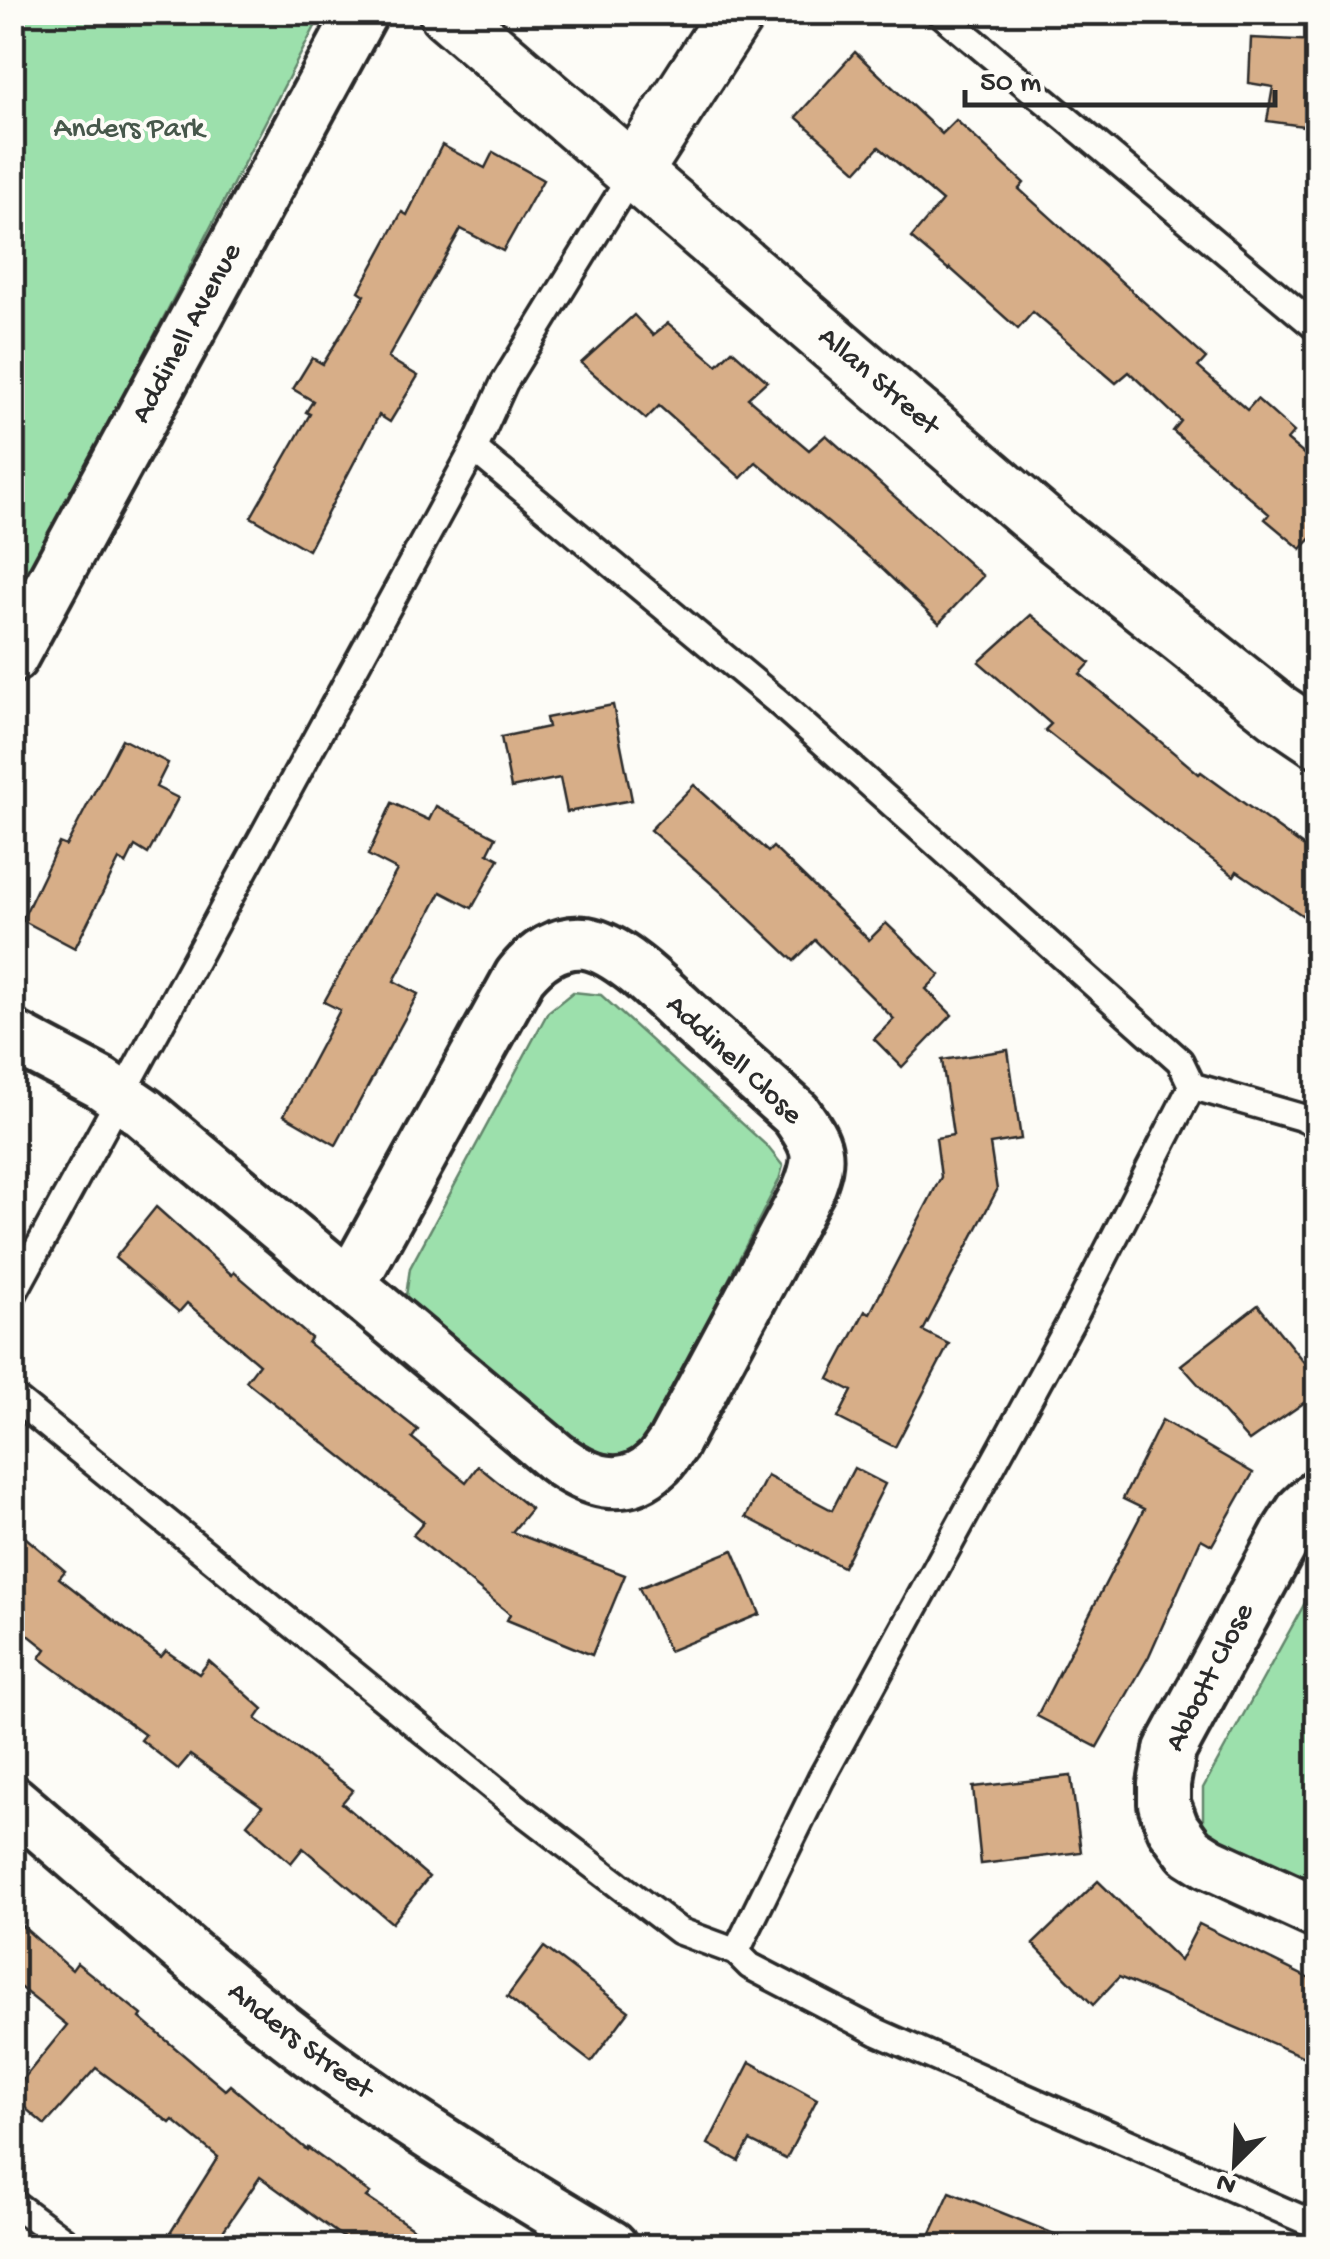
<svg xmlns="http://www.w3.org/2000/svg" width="1330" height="2259" font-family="'Gochi Hand',sans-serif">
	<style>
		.green { fill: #9ce0ac; stroke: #64866c; stroke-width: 2.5 }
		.building { fill: #d7ae88; stroke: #2b2b2b; stroke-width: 2.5 }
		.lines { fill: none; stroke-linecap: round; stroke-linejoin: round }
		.lane-casing { stroke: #2b2b2b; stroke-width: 32 }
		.street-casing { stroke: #2b2b2b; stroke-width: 58 }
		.secondary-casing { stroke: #2b2b2b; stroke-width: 62 }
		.lane { stroke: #fdfcf7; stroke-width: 25 }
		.street { stroke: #fdfcf7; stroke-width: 50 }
		.secondary { stroke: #fdfcf7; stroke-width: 55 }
		.labels { text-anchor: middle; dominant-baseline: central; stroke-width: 8; stroke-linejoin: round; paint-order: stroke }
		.park-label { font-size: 30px; fill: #47584b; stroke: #fdfcf7 }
		.street-label { font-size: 30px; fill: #2b2b2b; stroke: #fdfcf7 }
	</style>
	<rect width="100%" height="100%" fill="#fdfcf7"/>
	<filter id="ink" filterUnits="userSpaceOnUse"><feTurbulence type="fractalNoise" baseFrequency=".01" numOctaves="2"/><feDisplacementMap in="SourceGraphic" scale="20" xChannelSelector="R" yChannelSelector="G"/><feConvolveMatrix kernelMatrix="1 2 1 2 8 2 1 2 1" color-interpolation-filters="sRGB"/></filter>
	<g filter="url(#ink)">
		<g class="green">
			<polygon points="13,13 322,13 13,607"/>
			<polygon points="573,992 601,995 767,1146 783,1166 779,1180 653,1429 628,1457 589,1451 423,1318 406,1296 410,1268 548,1012"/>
			<polygon points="1317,1581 1317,1885 1227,1847 1203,1831 1203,1788"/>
		</g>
		<g class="building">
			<polygon points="1251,38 1318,41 1318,128 1267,121 1273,87 1249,83"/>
			<polygon points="855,52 942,134 956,120 1024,183 1019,189 1206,358 1198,367 1247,410 1257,399 1294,432 1287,440 1318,466 1318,531 1301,549 1265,519 1269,514 1173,431 1181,421 1129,372 1116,383 1033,312 1018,329 950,268 949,270 911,238 942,201 879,147 857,171 796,117"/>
			<polygon points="442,145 485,168 493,152 543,180 503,251 461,229 388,358 418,376 390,422 379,415 308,550 251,517 310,414 306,412 313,401 293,389 312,358 323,364 365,295 359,291 402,212 407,215"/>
			<polygon points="634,315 653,335 668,323 717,365 732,350 767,381 748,398 809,450 826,435 983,576 939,623 877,564 756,462 741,478 659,406 646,419 581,363"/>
			<polygon points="1031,615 1090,663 1080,674 1199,774 1201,772 1318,857 1318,926 1237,871 1234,876 1131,798 1045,730 1051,724 979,662"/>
			<polygon points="613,705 632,800 567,812 560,778 511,788 501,737 548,727 546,718"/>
			<polygon points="122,739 168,763 156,787 178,798 148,854 135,846 126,864 119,860 75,948 22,920 59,843 66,846"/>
			<polygon points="694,785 768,852 773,847 869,940 886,923 940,975 926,989 952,1015 902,1067 874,1039 894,1019 815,940 794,961 720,891 650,830"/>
			<polygon points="392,803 429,820 436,806 496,837 488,853 499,859 472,908 441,892 394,981 418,994 336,1145 284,1115 340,1010 324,1002 397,870 368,855"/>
			<polygon points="1008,1050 1021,1139 990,1144 997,1190 923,1331 949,1344 895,1447 838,1418 852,1391 829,1379 865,1311 870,1313 941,1177 936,1138 953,1135 942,1060"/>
			<polygon points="156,1207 232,1275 234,1272 311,1338 308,1343 418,1430 412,1438 466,1482 478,1466 531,1509 512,1532 625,1575 592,1655 507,1620 510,1614 413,1535 424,1522 246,1381 259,1364 187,1303 179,1312 115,1258"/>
			<polygon points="1258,1305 1318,1380 1318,1393 1249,1441 1181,1365"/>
			<polygon points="1162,1420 1253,1473 1212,1545 1201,1539 1149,1656 1097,1747 1037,1716 1144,1509 1123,1499"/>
			<polygon points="854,1468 885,1484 843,1567 746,1517 767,1476 832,1510"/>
			<polygon points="12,1526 65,1571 59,1578 161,1657 166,1651 199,1674 209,1661 263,1709 256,1719 353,1790 342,1803 429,1877 392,1923 303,1848 291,1863 247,1824 262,1806 190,1755 178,1769 141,1740 145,1735 40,1658 46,1649 12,1622"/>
			<polygon points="733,1550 760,1614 669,1651 639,1588"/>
			<polygon points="1071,1776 1081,1852 981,1864 973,1787"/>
			<polygon points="1098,1881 1180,1961 1199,1924 1318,1983 1318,2063 1119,1977 1093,2005 1033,1944"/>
			<polygon points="12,1917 72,1970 77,1963 142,2015 140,2018 225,2090 230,2085 307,2150 308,2148 370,2193 366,2197 439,2246 355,2246 260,2177 213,2246 162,2246 218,2157 173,2120 170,2123 96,2068 45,2125 12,2097 12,2093 67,2025 12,1981"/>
			<polygon points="544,1947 629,2011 591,2062 507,1997"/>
			<polygon points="750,2062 817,2099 786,2159 750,2141 739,2161 708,2144"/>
			<polygon points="950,2192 1082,2245 1082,2246 925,2246"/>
		</g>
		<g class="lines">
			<defs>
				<g id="lane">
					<polyline points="939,12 1318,329"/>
					<polyline points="474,449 777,701 1180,1061 1192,1086 1300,1117 1318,1125"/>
					<polyline points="12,1296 474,449 504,383 633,173"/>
					<polyline points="12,1396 523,1812 679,1931 736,1952 750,1966 877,2032 1318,2226"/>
					<polyline points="736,1952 821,1779 1074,1316 1192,1086"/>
					<polyline points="12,2202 71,2246"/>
				</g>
				<g id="street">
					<path id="s1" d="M12,657L362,12"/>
					<path d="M12,1036L101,1083L143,1112L555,1457C586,1481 624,1496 657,1464C663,1459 667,1451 672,1445L808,1191C823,1154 818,1145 796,1114C763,1084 730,1055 697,1025C670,1001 623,949 586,943C558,940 536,956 520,976L350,1285"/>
					<polyline points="1318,1495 1302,1510 1289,1530 1170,1750 1164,1784 1164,1804 1173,1828 1190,1851 1209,1863 1318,1913"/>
					<path id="s2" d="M12,1801C120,1893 226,1991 341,2074C428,2136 520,2192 611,2246"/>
				</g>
				<g id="secondary">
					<path id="s3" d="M447,12L1057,536L1278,712L1318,739"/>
					<polyline points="633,173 737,12"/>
				</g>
			</defs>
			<use href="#lane" class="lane-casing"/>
			<use href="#street" class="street-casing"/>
			<use href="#secondary" class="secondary-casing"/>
			<use href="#lane" class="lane"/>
			<use href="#street" class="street"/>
			<use href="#secondary" class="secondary"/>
		</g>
	</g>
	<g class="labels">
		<g class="park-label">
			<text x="129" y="130">Anders Park</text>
		</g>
		<g class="street-label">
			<text stroke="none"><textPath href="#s1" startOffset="368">Addinell Avenue</textPath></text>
			<text stroke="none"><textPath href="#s3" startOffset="568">Allan Street</textPath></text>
			<text transform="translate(733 1061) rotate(43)">Addinell Close</text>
			<text transform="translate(1211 1678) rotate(-63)">Abbott Close</text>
			<text stroke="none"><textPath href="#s2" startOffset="375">Anders Street</textPath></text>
		</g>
	</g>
	<rect width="1330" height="2259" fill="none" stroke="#fdfcf7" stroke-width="50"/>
	<rect x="25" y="25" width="1280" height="2209" fill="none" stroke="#2b2b2b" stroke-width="4" filter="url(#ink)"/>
	<g transform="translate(1235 2164) rotate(204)" stroke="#fdfcf7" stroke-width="8" paint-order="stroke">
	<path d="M0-8L18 38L0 25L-18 38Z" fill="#2b2b2b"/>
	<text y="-15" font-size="28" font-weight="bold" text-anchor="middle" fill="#2b2b2b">N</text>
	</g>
	<path d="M965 90v15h310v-15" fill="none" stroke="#2b2b2b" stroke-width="5"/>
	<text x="980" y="90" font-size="30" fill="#2b2b2b" stroke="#fdfcf7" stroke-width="8" paint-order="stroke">50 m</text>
</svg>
